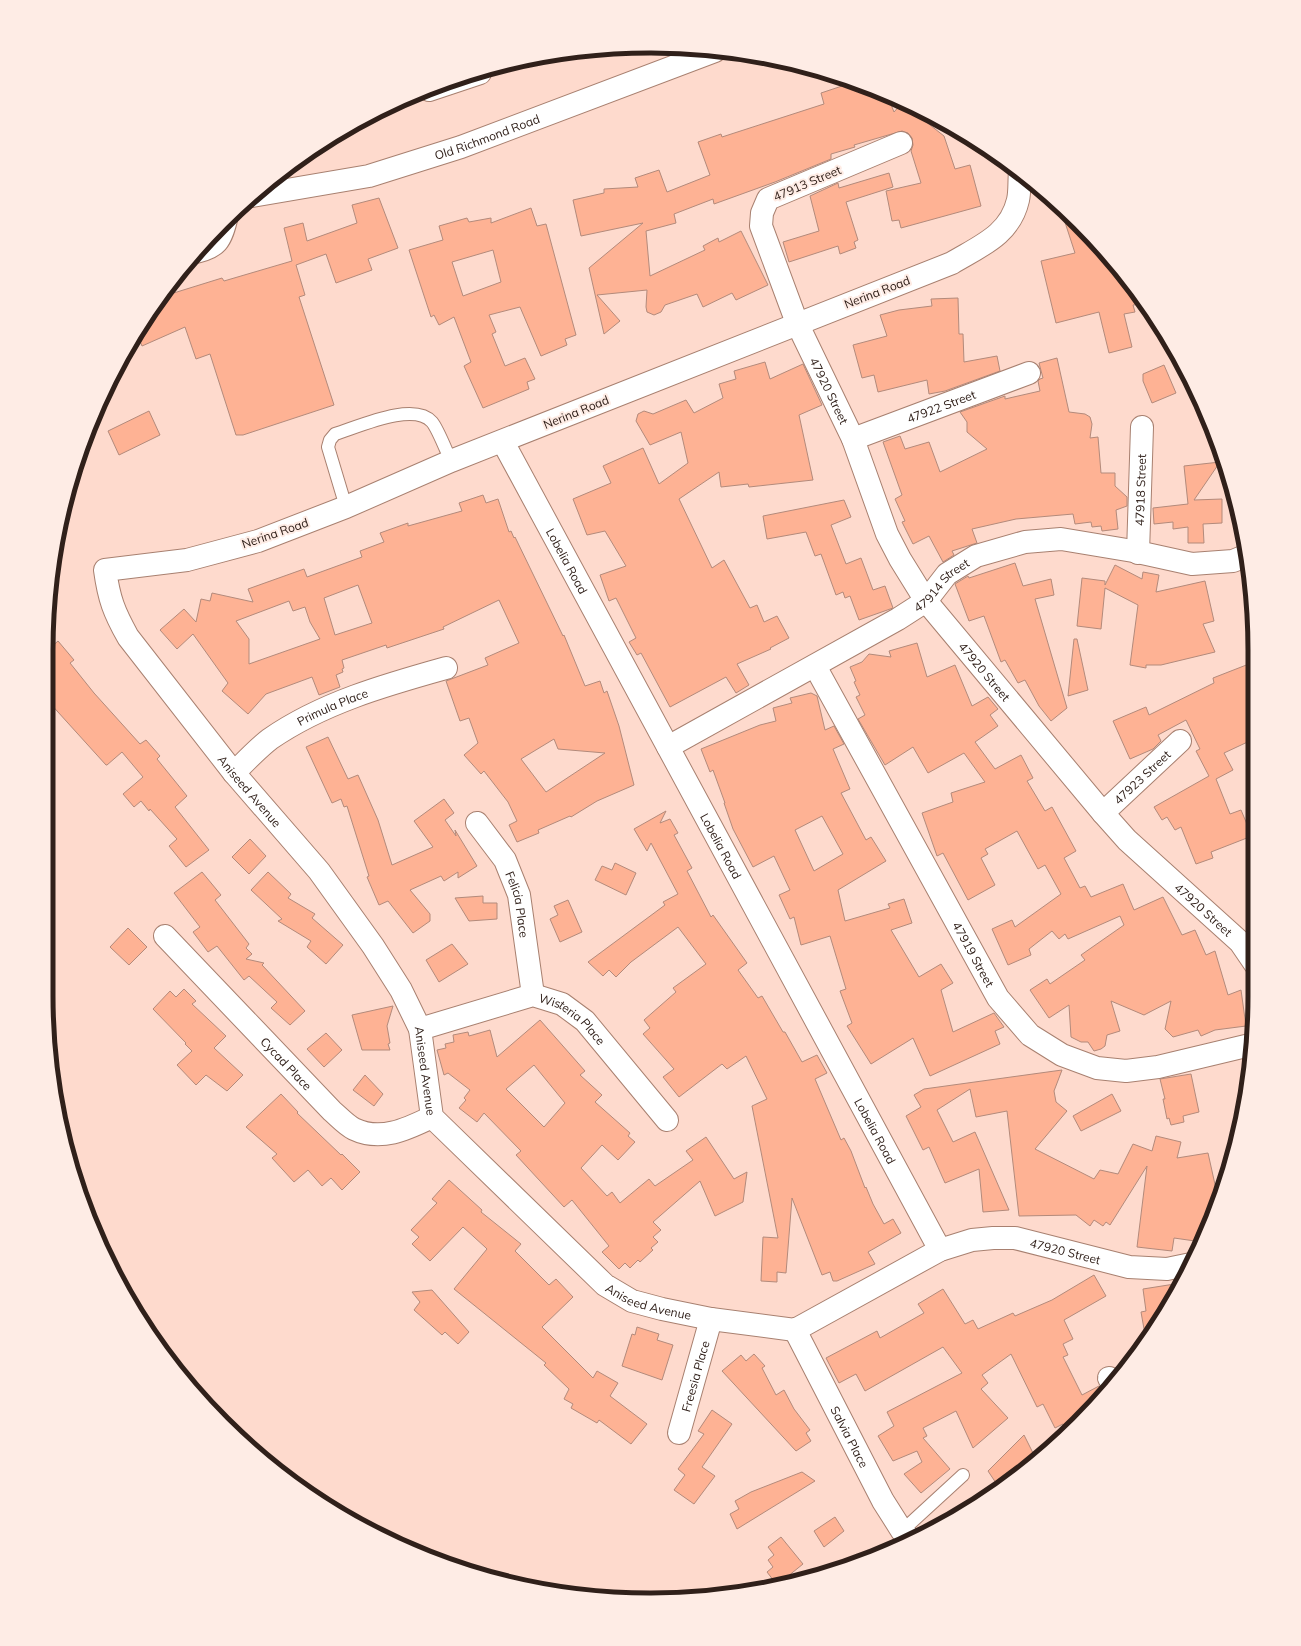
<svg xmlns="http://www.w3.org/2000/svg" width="1301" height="1646" font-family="Mulish,sans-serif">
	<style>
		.building { fill: #feb294; stroke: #b38a7b; fill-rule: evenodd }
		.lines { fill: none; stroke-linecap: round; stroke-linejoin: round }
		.lane-casing { stroke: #a88070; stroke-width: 14 }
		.street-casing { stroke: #a88070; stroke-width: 24 }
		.secondary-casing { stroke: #a88070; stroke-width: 24 }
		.lane { stroke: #fff; stroke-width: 12 }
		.street { stroke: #fff; stroke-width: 22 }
		.secondary { stroke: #fff; stroke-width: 22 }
		.labels { text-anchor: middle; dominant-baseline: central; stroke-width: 4; stroke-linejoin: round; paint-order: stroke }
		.street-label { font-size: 12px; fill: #30201a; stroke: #feece5 }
		.rim { fill: none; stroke: #30201a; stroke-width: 5 }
	</style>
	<rect width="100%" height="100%" fill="#fedacd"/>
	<g class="building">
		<polygon points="851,83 888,97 894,112 902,103 944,136 955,169 970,165 981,206 901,228 899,220 892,221 886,191 921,183 911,151 913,145 912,138 908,133 902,131 854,145 855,147 831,154 831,159 775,182 714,204 713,199 674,214 676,223 646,231 650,276 705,250 703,246 718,238 719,242 741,231 768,285 736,300 732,293 703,307 697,294 665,305 661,312 654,315 647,312 646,307 647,290 597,295 620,321 604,334 589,268 643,223 581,236 573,200 604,193 604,189 638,187 635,178 659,170 667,192 710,175 698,142 721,134 722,137 824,104 821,93"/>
		<polygon points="889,173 893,187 846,202 858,240 854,242 856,248 840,254 838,246 789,262 783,242 819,231 810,196 838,183 839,188"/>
		<polygon points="379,198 398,248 368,259 372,270 336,283 326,254 296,265 305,295 299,297 334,405 243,435 236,435 210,354 196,359 185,327 142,346 137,334 164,296 222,278 224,281 292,261 284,228 303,223 307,241 357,223 352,205"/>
		<path d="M531,208L537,226L546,224L576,335L565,339L567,345L541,356L520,307L489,315L496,332L492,334L505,366L525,358L535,379L527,382L529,389L483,408L464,366L471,362L454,317L439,325L434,315L431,317L409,250L443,240L439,226L467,218L469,222L491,218V223ZM493,250L501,282L463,296L452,262Z"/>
		<polygon points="1061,210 1105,252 1142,304 1133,305 1135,312 1124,314 1132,347 1109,353 1099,312 1056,323 1041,261 1075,253"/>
		<polygon points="958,298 959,334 963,334 964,362 997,356 1000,371 945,391 929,394 927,380 878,392 874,375 862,378 853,345 887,336 880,315 899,310 932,306 931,299"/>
		<polygon points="1057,358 1069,412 1085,414 1090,417 1092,424 1090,438 1098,437 1101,473 1115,473 1115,486 1127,497 1127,506 1116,510 1118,529 1102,531 1101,526 1092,527 1091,522 1075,524 1073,514 1016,519 972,529 977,543 952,551 954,555 943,562 929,536 913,544 902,522 905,521 895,499 902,495 883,442 900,436 905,449 929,442 940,472 987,449 967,432 967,422 960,412 1005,396 1005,399 1040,391 1038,381 1040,379 1043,378 1039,363"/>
		<polygon points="765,362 770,379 803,364 822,405 799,415 813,480 749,487 748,484 721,487 719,472 679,499 712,568 724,560 750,608 757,605 764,622 777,616 789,638 770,648 771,649 737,664 749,685 736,693 726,677 670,707 641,653 637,655 629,642 636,638 616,598 609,601 600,575 626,566 605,531 587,535 573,499 611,483 603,466 643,448 659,484 688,463 681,432 650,445 636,421 638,414 644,411 653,414 686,400 694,413 723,398 719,384 736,379 734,371"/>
		<polygon points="1164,365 1176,393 1152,403 1143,381 1143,374"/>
		<polygon points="149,411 160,435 119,455 108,431"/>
		<polygon points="1220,462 1194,500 1222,499 1222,523 1203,524 1204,543 1188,543 1188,527 1173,529 1173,522 1154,524 1153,508 1188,504 1184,466"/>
		<path d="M483,495L486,503L498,499L509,532L511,531L514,538L515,537L563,636L564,635L585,686L600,681L604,693L607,691L619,726L634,785L597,801L571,817L570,816L538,830L539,833L517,842L509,825L517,821L508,802L484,771L481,774L464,755L478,743L469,718L460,721L446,681L488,665L485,658L519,643L499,600L443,627L444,629L387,648L386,645L342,660L344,668L342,669L343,672L336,675L340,687L319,695L312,677L266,694L248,714L222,691L228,683L193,634L177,649L160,630L184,609L196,622L201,599L210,601L212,593L253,602L248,589L304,569L307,577L362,557L360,551L384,542L380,533L408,523V526L462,511L459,503ZM358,585L372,623L335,635L324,598ZM289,601L293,611L305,607L310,622L320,639L249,664V639L236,621ZM554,739L558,749L605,753L546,792L521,759Z"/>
		<polygon points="844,500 851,517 831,525 846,564 861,558 873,590 885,586 893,608 859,620 850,596 845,598 843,592 836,595 821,554 815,556 806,532 767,539 763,516"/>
		<polygon points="1015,563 1023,586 1051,579 1054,595 1035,599 1067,708 1051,721 1039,706 1025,680 1018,683 1005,660 1001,662 984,616 969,621 955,584 968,576 969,578"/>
		<polygon points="1115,565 1142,579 1143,572 1159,575 1156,592 1205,581 1214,621 1203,624 1215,652 1161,665 1146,665 1146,668 1130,665 1138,605 1105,588 1101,629 1077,626 1082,578 1105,581 1105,585"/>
		<polygon points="1074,639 1077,639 1088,690 1068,696"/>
		<polygon points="58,641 74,660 70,663 94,693 140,744 146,740 160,756 157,759 187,796 175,807 209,850 186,867 169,846 177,839 150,809 149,811 141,801 134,807 123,794 143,777 122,752 107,765 106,765 48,701 48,650"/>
		<polygon points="917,643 927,677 955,665 972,706 988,697 998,709 990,715 998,726 975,742 995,769 1021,755 1033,778 1027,781 1045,811 1052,807 1076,851 1064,858 1080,888 1085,886 1091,897 1123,884 1134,910 1163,897 1182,935 1195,930 1206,955 1215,951 1228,995 1241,990 1246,1026 1215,1030 1201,1036 1198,1030 1173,1037 1165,1029 1171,1001 1144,1015 1111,1001 1120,1031 1107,1035 1105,1046 1101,1049 1094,1051 1088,1042 1081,1042 1071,1037 1069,1005 1049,1018 1030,990 1047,979 1050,984 1085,960 1081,955 1124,925 1120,916 1068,939 1065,934 1059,939 1052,931 1029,949 1031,955 1008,965 992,929 1012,920 1015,927 1061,894 1045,865 1038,869 1017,831 985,849 988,854 981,858 995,885 968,900 943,853 937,856 922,813 953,802 951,793 985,782 964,753 928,773 913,747 885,765 858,719 865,715 856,697 860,695 854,682 856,681 850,667 862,662 869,654 891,657 889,651"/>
		<polygon points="1254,662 1254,739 1224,753 1233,770 1216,779 1230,814 1241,810 1252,836 1211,852 1213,858 1196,864 1181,827 1175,830 1167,817 1162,820 1154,807 1209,776 1196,751 1200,749 1186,720 1158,735 1161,741 1153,749 1130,759 1113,721 1146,707 1149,715 1214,683 1213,678"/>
		<path d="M811,693L817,696L825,730L834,726L844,744L833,749L850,789L841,793L866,840L871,837L886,861L838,890L845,921L890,908L888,904L904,899L912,923L891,930L919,977L941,964L953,983L941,990L953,1032L994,1013L1004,1027L995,1031L1000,1044L930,1076L913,1038L871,1064L847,1026L852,1023L840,991L846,989L830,936L801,945L794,917L790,919L779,895L790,890L774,856L753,867L733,829L724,803H725L713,770L710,772L701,749L760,725L776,721L773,708L792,703L790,698ZM822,816L843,854L814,871L795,830Z"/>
		<polygon points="328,737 348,779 358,775 378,820 392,865 433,847 414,821 444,799 454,813 445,820 456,836 455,830 477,866 458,878 458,872 444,881 441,876 410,890 430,914 430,921 413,933 388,901 379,905 367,877 369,876 347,806 344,807 341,799 332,803 306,747"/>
		<polygon points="666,811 660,823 670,819 678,833 674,835 692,868 687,871 711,917 713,915 747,963 738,970 758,998 762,996 783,1032 785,1032 802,1062 817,1055 827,1073 815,1079 841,1140 844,1138 851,1151 865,1188 866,1187 873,1204 884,1224 893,1219 901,1233 868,1252 875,1264 837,1281 833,1281 830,1272 822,1275 792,1198 786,1273 777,1272 777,1282 761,1281 763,1237 778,1238 752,1106 767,1099 746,1056 727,1069 722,1064 679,1097 663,1077 674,1069 643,1034 650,1028 644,1020 676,992 673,988 706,964 678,927 631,962 616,977 609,970 603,976 588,962 665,905 663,902 678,894 651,843 647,851 634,829"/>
		<polygon points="250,839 266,856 249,874 232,857"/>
		<polygon points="615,863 636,873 626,895 595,880 602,866 612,870"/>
		<polygon points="202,872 221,895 215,900 249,944 246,948 252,954 246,959 264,963 262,965 305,1011 290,1025 271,1008 277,1002 249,976 244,980 217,946 208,952 193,932 200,927 174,893"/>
		<polygon points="268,872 291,894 288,898 315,914 312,918 343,945 326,964 307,947 311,941 278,921 282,919 251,890"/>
		<polygon points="483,896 483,903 497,903 497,919 469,921 455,898"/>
		<polygon points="568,900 582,932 560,942 550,919 558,915 554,906"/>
		<polygon points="128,928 147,947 129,965 110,947"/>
		<polygon points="452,944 468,964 439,982 426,960"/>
		<polygon points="184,989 196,1001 192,1004 226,1036 214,1048 243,1075 227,1091 206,1075 196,1085 177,1065 192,1051 185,1044 186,1043 153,1009 170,991 176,997"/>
		<polygon points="393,1006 387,1026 390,1043 388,1044 390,1050 362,1050 352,1015"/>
		<path d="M540,1020L585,1071L580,1075L602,1095L595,1102L630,1133L628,1136L635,1142L618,1160L602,1145L581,1168L607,1196L612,1192L620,1203L649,1179L655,1186L693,1160L686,1151L706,1137L734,1179L747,1172L743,1202L715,1216L700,1181L653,1222L661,1230L653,1237L658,1242L651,1248L653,1250L640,1262L638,1260L630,1268L625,1263L619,1269L602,1252L609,1246L572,1200L564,1207L516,1155L521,1151L484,1113L477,1122L459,1108L466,1100L464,1098L470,1090L448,1073L444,1075L437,1050L446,1048L445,1044L454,1042L453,1035L468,1032L469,1036L490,1030L497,1057ZM534,1065L565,1103L544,1127L506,1089Z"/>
		<polygon points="326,1033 342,1050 324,1067 307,1049"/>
		<polygon points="1062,1070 1054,1091 1056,1102 1067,1111 1035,1149 1094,1179 1100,1170 1118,1174 1133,1144 1152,1151 1156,1136 1181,1142 1177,1158 1208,1153 1218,1198 1213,1214 1209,1213 1206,1233 1202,1242 1174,1238 1172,1251 1137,1247 1147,1166 1110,1225 1106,1222 1103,1226 1094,1220 1090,1226 1076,1215 1019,1216 1007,1111 976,1117 970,1089 937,1110 953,1142 975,1132 1009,1210 983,1212 979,1169 945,1183 929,1147 923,1150 906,1116 921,1107 914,1095 924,1089"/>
		<polygon points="1191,1074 1199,1112 1183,1116 1184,1122 1171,1125 1169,1118 1167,1119 1163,1099 1165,1099 1160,1079"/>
		<polygon points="365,1075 383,1094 374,1106 353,1090"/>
		<polygon points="281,1094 298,1112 297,1113 341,1155 342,1154 360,1172 342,1190 331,1178 322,1186 308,1170 294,1182 272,1158 277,1154 246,1127"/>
		<polygon points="1112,1094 1121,1111 1081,1131 1073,1116"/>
		<polygon points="449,1180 482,1210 481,1212 521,1244 515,1251 549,1285 556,1279 573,1297 542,1327 593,1378 597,1371 618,1383 610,1396 647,1424 631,1444 599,1420 597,1423 571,1408 573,1404 564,1399 569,1389 544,1365 546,1363 454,1289 487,1249 485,1247 463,1227 430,1261 412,1244 419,1237 411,1230 437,1203 432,1199"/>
		<polygon points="1094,1275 1106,1296 1064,1320 1073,1339 1063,1344 1068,1355 1063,1357 1082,1395 1099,1386 1104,1392 1066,1432 1063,1424 1055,1428 1043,1404 1037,1407 1011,1354 982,1375 988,1383 981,1389 1008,1418 973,1448 956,1411 923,1428 927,1436 923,1438 950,1469 921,1493 904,1474 922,1462 917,1451 893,1461 878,1436 894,1426 887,1412 962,1373 943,1347 865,1391 856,1374 839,1383 826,1358 877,1331 880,1338 924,1313 918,1304 943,1289 965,1324 973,1320 978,1329 1013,1313 1015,1316 1052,1300"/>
		<polygon points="1181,1283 1174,1298 1146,1340 1141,1312 1146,1311 1143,1289"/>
		<polygon points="432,1290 469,1332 458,1344 445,1332 442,1335 414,1310 420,1302 412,1292"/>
		<polygon points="637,1327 659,1334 657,1340 673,1345 662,1380 622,1366 632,1334 635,1335"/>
		<polygon points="754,1354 765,1366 762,1368 776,1395 784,1390 794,1409 810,1430 806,1433 811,1441 796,1451 722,1371 741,1355 746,1361"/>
		<polygon points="712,1410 732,1424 702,1467 715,1476 694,1504 674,1490 685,1475 678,1469 704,1434 698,1431"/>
		<polygon points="1024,1435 1036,1459 998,1486 988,1471"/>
		<polygon points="802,1472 815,1481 737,1529 730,1514 739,1509 735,1501 751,1492"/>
		<polygon points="835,1517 844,1531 824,1547 814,1531"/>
		<polygon points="781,1537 803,1564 777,1585 767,1572 773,1567 768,1560 774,1555 768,1547"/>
	</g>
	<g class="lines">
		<defs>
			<g id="lane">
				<path d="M191,258C221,253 226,243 232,216"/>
				<path d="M346,507L328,447L330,440L335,434C358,427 414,401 432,422C438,429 447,453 451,461"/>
				<polyline points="902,1531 963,1475"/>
			</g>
			<g id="street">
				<polyline points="429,90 480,73"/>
				<path id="s1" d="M901,143L768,199L762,213L761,226L797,323L853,439L887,534L900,559L926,601L1103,813L1127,840L1240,942L1255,964"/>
				<path id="s2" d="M1020,172C1019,181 1020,191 1018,200C1010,235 980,246 952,263L451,461L346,507L258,541L187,560L105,570C109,599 114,612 128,637L234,773L319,871L373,946L401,990L420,1029L432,1117L605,1285L632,1301L662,1309L711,1319L795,1330L940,1250L972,1240L993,1238H1015L1129,1267L1167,1269L1191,1264"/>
				<path id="s3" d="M853,439L1029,373"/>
				<path id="s4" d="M503,442L940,1250"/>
				<path id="s5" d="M1138,553L1142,427"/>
				<path id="s6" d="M815,666L998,998L1030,1035L1062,1055L1097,1068L1126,1071L1158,1067L1250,1045"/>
				<path id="s7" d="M668,747L898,619L926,601L947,574L976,556L1025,542L1061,539L1133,551L1192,564L1233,561L1245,556"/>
				<path id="s8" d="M234,773C245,762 257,749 270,739C322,703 385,685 446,668"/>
				<path id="s9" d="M1103,813L1180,741"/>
				<path id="s10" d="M477,823L505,860L519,895L533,995"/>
				<path id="s11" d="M165,936L332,1111C339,1117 346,1125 354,1129C381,1142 407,1129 432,1117"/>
				<path id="s12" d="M420,1029L533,995L562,1004L585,1021L667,1120"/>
				<path id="s13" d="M795,1330L883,1501L902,1531L911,1540"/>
				<polyline points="1109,1378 1112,1383"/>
				<path id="s14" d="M679,1433L711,1319"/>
			</g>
			<g id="secondary">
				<path id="s15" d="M252,196L369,176L461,147L715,51"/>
			</g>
		</defs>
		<use href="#lane" class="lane-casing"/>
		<use href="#street" class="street-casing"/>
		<use href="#secondary" class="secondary-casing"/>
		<use href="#lane" class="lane"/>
		<use href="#street" class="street"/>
		<use href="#secondary" class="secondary"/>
	</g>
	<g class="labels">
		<g class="street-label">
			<text stroke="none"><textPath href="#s15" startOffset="243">Old Richmond Road</textPath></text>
			<text transform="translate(807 183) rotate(-23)">47913 Street</text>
			<text transform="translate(877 292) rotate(-21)">Nerina Road</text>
			<text stroke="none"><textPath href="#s1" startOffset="351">47920 Street</textPath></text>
			<text stroke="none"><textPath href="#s3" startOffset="94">47922 Street</textPath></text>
			<text transform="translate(576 412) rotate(-22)">Nerina Road</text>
			<text stroke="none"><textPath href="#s5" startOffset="63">47918 Street</textPath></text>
			<text transform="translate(275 533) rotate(-19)">Nerina Road</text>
			<text stroke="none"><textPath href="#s4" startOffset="135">Lobelia Road</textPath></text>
			<text stroke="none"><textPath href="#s7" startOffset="319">47914 Street</textPath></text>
			<text stroke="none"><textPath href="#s1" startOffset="675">47920 Street</textPath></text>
			<text stroke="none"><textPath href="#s8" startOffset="120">Primula Place</textPath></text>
			<text stroke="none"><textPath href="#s9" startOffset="53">47923 Street</textPath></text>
			<text stroke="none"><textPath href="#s2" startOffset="1294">Aniseed Avenue</textPath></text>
			<text stroke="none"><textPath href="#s4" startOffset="459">Lobelia Road</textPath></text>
			<text stroke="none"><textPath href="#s10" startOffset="93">Felicia Place</textPath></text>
			<text stroke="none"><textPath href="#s1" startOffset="999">47920 Street</textPath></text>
			<text stroke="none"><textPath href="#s6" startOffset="329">47919 Street</textPath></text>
			<text stroke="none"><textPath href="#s12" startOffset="165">Wisteria Place</textPath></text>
			<text stroke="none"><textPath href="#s11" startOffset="176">Cycad Place</textPath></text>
			<text stroke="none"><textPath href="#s2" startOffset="1630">Aniseed Avenue</textPath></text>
			<text stroke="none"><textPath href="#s4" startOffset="783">Lobelia Road</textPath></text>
			<text stroke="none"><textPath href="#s2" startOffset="2409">47920 Street</textPath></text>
			<text stroke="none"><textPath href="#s2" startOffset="1965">Aniseed Avenue</textPath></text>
			<text stroke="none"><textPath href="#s14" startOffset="59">Freesia Place</textPath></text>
			<text stroke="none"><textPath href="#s13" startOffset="120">Salvia Place</textPath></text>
		</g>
	</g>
	<path d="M0 0H1301V1646H0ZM650 53H651A597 597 0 0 1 1248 650V996A597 597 0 0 1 651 1593H650A597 597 0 0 1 53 996V650A597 597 0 0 1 650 53Z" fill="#feece5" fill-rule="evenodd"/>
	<path class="rim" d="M650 53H651A597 597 0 0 1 1248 650V996A597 597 0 0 1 651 1593H650A597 597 0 0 1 53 996V650A597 597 0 0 1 650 53Z"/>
</svg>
